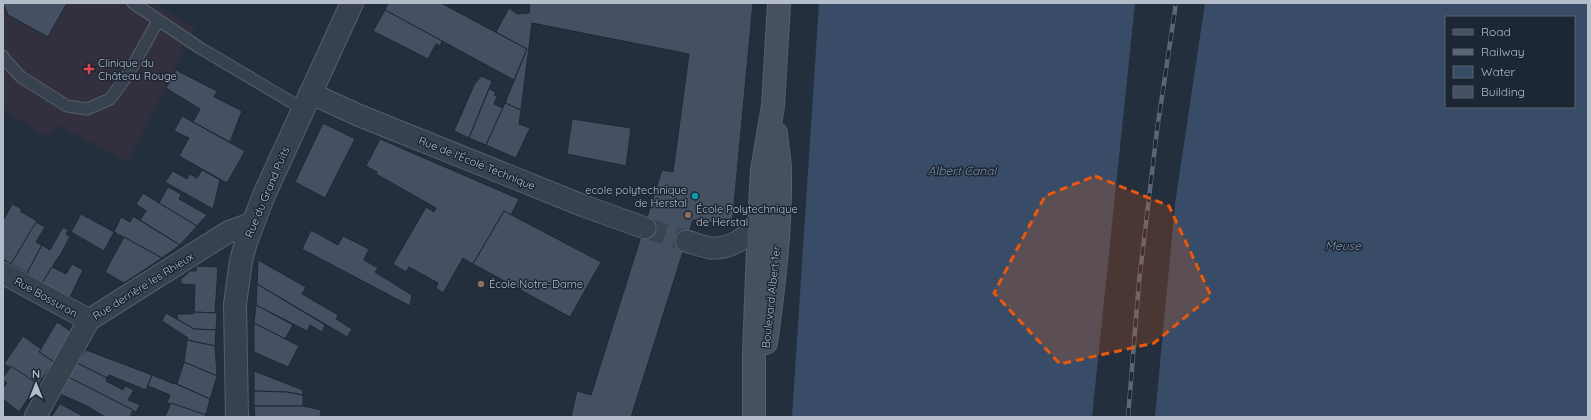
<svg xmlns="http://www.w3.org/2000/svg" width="1591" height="420" font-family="Quicksand,sans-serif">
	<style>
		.medical { fill: #32303f }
		.water { fill: #394c67; fill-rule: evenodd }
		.building { fill: #455162; stroke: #1f2835 }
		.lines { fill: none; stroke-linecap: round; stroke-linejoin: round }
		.minor-tunnel { stroke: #3a4453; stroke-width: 21; stroke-dasharray: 21 10; stroke-linecap: butt }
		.service-casing { stroke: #565f6c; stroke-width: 13 }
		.minor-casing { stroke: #565f6c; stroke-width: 23 }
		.tertiary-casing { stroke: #565f6c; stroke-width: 24 }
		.secondary-casing { stroke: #565f6c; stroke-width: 24 }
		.service { stroke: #38414e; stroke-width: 11 }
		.minor { stroke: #38414e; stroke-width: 21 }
		.tertiary { stroke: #38414e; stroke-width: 22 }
		.secondary { stroke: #465061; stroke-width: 22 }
		.rail-casing { stroke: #5a6575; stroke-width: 4.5 }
		.rail { stroke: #1d2633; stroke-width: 3; stroke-dasharray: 9; stroke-linecap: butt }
		.marked { fill: #e8590c; fill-opacity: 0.2; stroke: #e8590c; stroke-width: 3; stroke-dasharray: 8 5; stroke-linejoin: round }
		.health-dot { fill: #e0444e; stroke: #1d2633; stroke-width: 1.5 }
		.culture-dot { fill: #0f9aa8; stroke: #1d2633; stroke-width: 1.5 }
		.education-dot { fill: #8d6e63; stroke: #1d2633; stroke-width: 1.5 }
		.labels { text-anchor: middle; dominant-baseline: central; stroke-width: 3; stroke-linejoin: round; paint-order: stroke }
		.poi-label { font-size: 11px; fill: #b4bcc9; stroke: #1d2633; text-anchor: start }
		.street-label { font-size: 11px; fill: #b4bcc9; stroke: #1d2633 }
		.water-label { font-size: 12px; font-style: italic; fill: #7c92b1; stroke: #1d2633 }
	</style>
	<rect width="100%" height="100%" fill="#242f3e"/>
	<polygon class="medical" points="3,3 153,3 195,28 128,162 57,125 48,138 3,109"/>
	<g class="water">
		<polygon points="819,3 1135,3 1092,417 792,417"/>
		<path d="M1205,3H1588V417H1155L1175,204ZM1446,17H1574V107H1446Z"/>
	</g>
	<g class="building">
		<polygon points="3,3 67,3 48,37 8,15"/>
		<polygon points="388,3 441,3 527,49 514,80 385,10"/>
		<polygon points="530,3 753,3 732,226 693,220 631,417 571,417 577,391 591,395 662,170 673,172 689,54 532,23 521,110 505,103 527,49 496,32 509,8 517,14 529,13"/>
		<polygon points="385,10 442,41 440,46 436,44 428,59 373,31"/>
		<polygon points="176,70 217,91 214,97 242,111 230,142 193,122 200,109 166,88"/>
		<polygon points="481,76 492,81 469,138 454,131 474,85"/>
		<polygon points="489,89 496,92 494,95 497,96 494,104 503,108 486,145 469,138"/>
		<polygon points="505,103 521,110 519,124 530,128 516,158 486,145"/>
		<polygon points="182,116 245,151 227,183 179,156 189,138 174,131"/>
		<polygon points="572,119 631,128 626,166 567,154"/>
		<polygon points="323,123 355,139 325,198 295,182"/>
		<polygon points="380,139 519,199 511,215 504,211 473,264 463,258 443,293 436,288 438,283 409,267 406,272 393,264 426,207 434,212 436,208 376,174 377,172 366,166"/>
		<polygon points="202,170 220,180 213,209 165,182 173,171 187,179 190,174 197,178"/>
		<polygon points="168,187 181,194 179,199 207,215 197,226 159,203"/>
		<polygon points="143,193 159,203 197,226 180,245 140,220 146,211 136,204"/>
		<polygon points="12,204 22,209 20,211 37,221 11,264 3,259 3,221"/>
		<polygon points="504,211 601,262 570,317 473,264"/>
		<polygon points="81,214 114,232 104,251 71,232"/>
		<polygon points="133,216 152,228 180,245 162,258 114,232 121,217 130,222"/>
		<polygon points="36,222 45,227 36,242 42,245 27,273 11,264"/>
		<polygon points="63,227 68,230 66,234 70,236 60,256 59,256 42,283 27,273 42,245 50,250"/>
		<polygon points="311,230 338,245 343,236 369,249 364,260 378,268 375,272 412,295 410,306 302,249"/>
		<polygon points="124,237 162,258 124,283 105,272"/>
		<polygon points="258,260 306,287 302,294 338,315 336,319 352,329 347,337 257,284"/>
		<polygon points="72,264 83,270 70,297 42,283 52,267 66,274"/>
		<polygon points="196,266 218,267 215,313 194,312 195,285 181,284 181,279 190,271 196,271"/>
		<polygon points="257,284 325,325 322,332 310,325 307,331 256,305"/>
		<polygon points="256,305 293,325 285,339 254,323"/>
		<polygon points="194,312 217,313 216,330 194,329 177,319 178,314 193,314"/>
		<polygon points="166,313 194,329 216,330 215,346 187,340 188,338 162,321"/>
		<polygon points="57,322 69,330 71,335 54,362 39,352"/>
		<polygon points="254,323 299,346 288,367 254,352"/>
		<polygon points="23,336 41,349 39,352 54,362 38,384 4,364"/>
		<polygon points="187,340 215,346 217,376 184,362"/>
		<polygon points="86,350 152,375 146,390 109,375 107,378 77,363"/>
		<polygon points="184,362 217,376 210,399 177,384"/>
		<polygon points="77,363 107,378 106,381 123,390 125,386 134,390 128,400 140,405 136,412 68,377"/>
		<polygon points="11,366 38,384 19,412 3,399 3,388 7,383 3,380 3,378"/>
		<polygon points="254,371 303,390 303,395 287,392 254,391"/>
		<polygon points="152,375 174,384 174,383 210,399 206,415 167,403 170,395 148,386"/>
		<polygon points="68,377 133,410 130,417 105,417 87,406 58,393"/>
		<polygon points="254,391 287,392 303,395 303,406 254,406"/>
		<polygon points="171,403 206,415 205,417 165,417"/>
		<polygon points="60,404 85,417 51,417"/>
		<polygon points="254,406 303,406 321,410 320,417 255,417"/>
	</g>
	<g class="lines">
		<polyline class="minor-tunnel" points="645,228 686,241"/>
		<defs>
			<g id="service">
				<polyline points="133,3 200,48 303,109"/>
				<polyline points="3,56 5,60 21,77 67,106 87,109 110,99 127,76 158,21"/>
			</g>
			<g id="minor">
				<polyline points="310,93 358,115 584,206 645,228"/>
				<path d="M686,241C694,243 703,247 711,248C731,249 745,238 759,225"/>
				<polyline points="3,273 89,320"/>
				<polyline points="35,417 89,320 228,232 252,223"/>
			</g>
			<polyline id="tertiary" points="237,417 235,304 241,261 246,242 264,195 352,3"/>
			<g id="secondary">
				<path d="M766,343C774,288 781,228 780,172C780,159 777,146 776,133"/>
				<polyline points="754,417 754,352 759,225 762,170 773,106 779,3"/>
			</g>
		</defs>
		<use href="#service" class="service-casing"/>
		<use href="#minor" class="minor-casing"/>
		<use href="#tertiary" class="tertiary-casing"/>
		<use href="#secondary" class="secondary-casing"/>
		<use href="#service" class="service"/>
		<use href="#minor" class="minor"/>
		<use href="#tertiary" class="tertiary"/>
		<use href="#secondary" class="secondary"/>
		<defs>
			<polyline id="rail" points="1128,417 1139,282 1157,130 1176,3"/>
		</defs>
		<use href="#rail" class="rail-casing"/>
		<use href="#rail" class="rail"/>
	</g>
	<path class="marked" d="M1095,176L1169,206L1211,296L1154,343L1060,364L994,293L1045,196Z"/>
	<path class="health-dot" d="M87 63h4v4h4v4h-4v4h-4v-4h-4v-4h4z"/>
	<circle class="culture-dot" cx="695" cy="196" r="4"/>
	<g class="education-dot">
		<circle cx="688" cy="215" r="4"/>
		<circle cx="481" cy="284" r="4"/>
	</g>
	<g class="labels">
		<g class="poi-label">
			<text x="98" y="63">Clinique du<tspan x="98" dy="13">Château Rouge</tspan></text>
			<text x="687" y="190" text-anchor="end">ecole polytechnique<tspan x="687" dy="13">de Herstal</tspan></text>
			<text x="696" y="209">École Polytechnique<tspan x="696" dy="13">de Herstal</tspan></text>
			<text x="489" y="284">École Notre-Dame</text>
		</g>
		<g class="street-label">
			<text transform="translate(477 163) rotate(22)">Rue de l'École Technique</text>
			<text transform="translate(267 192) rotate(-67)">Rue du Grand Puits</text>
			<text transform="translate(143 286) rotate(-32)">Rue derrière les Rhieux</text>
			<text transform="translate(46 297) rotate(29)">Rue Bossuron</text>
			<text transform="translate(771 297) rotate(-84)">Boulevard Albert 1er</text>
		</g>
		<g class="water-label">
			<text x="962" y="170">Albert Canal</text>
			<text x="1343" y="245">Meuse</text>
		</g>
	</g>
	<rect width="1591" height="420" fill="none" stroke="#b4bcc9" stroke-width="8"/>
	<rect x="1445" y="16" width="130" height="92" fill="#1d2633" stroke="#59626f"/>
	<rect x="1453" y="29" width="20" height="6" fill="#465061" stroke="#59626f"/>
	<text x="1481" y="36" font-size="12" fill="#b4bcc9">Road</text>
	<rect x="1453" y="49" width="20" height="6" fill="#5a6575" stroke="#59626f"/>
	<text x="1481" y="56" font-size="12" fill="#b4bcc9">Railway</text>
	<rect x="1453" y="66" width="20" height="12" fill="#394c67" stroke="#59626f"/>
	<text x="1481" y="76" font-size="12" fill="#b4bcc9">Water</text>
	<rect x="1453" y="86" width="20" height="12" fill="#455162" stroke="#59626f"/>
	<text x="1481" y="96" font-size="12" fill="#b4bcc9">Building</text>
	<g transform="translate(36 384)" stroke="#1d2633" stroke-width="3" paint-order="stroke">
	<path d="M0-3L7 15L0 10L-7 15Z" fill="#b4bcc9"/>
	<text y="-6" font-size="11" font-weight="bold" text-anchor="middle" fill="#b4bcc9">N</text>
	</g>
</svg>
